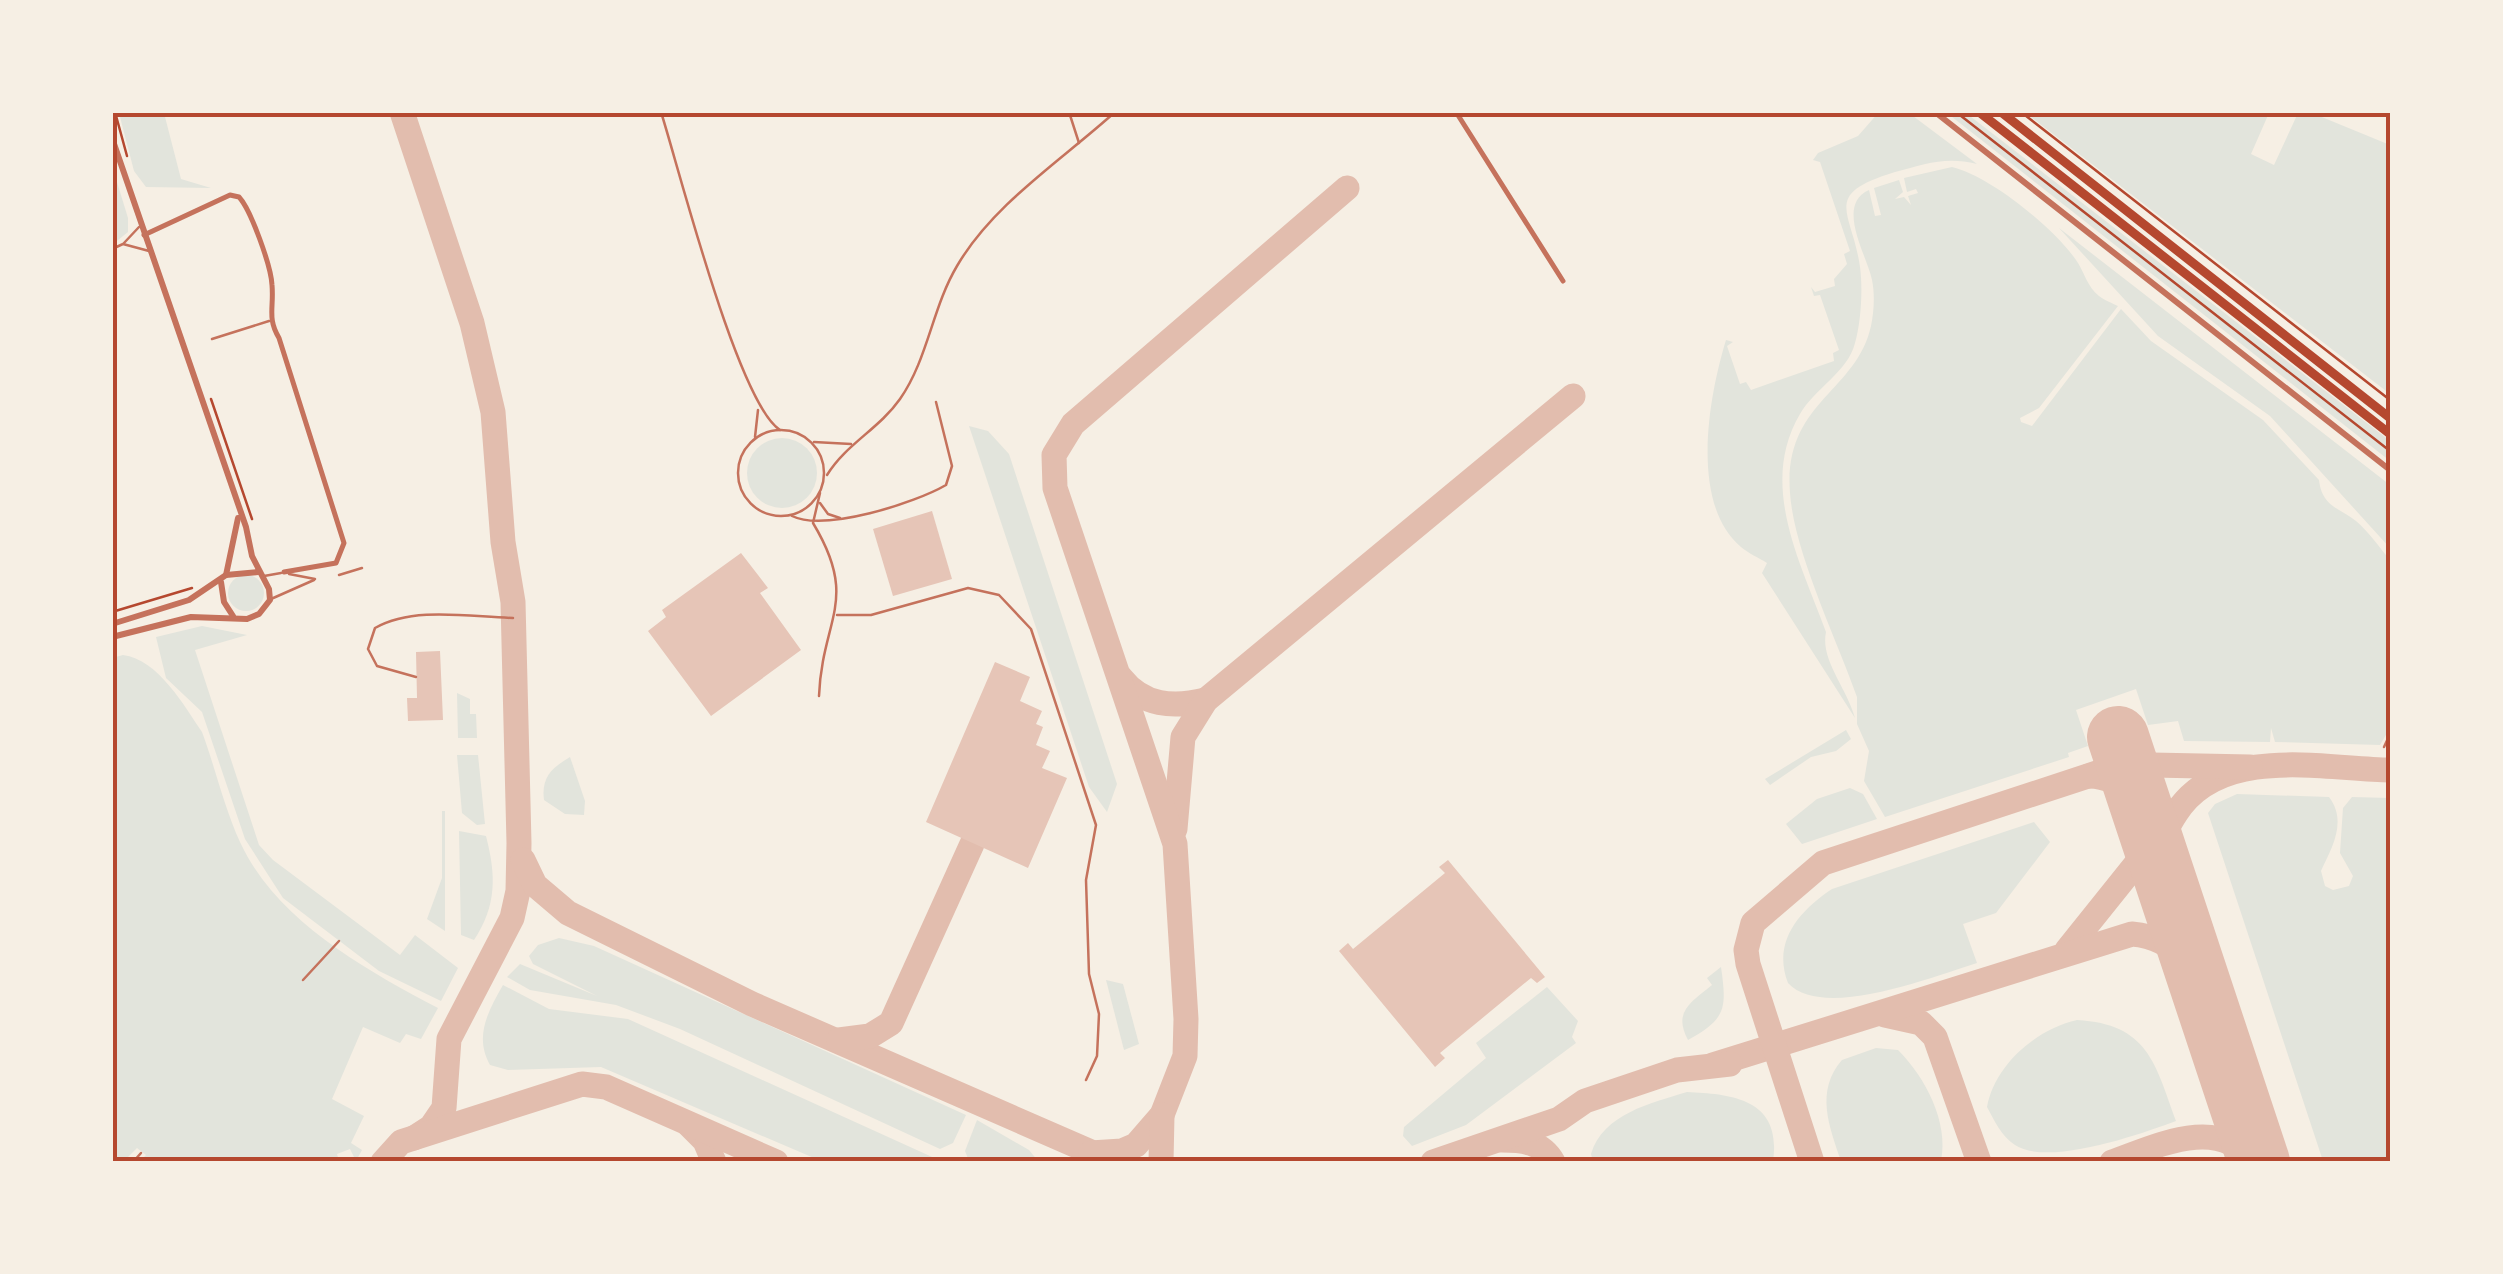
<svg xmlns="http://www.w3.org/2000/svg" width="2503" height="1274" font-family="Montserrat,sans-serif">
	<style>
		.green { fill: #e2e4dc }
		.lines { fill: none; stroke-linecap: round; stroke-linejoin: round }
		.taxiway { stroke: #e2bdae; stroke-width: 25 }
		.runway { stroke: #e2bdae; stroke-width: 62 }
		.building { fill: #e6c5b7 }
		.path { stroke: #b5482f; stroke-width: 2.5 }
		.service { stroke: #c5725c; stroke-width: 2.5 }
		.minor { stroke: #c5725c; stroke-width: 5 }
		.tertiary { stroke: #c5725c; stroke-width: 6 }
		.trunk { stroke: #b5482f; stroke-width: 9 }
		.neatline { fill: none; stroke: #b5482f; stroke-width: 4 }
	</style>
	<rect width="100%" height="100%" fill="#f6efe4"/>
	<g class="green">
		<path d="M1879,112L1909,113L1977,164C1946,156 1925,164 1895,172C1820,195 1852,210 1860,267C1863,289 1861,322 1855,343C1848,372 1814,389 1800,414C1758,485 1801,563 1826,632C1820,660 1847,688 1855,718L1762,573L1767,563C1759,558 1748,553 1741,547C1689,503 1709,396 1726,340L1733,342L1727,346L1740,384L1746,382L1751,390L1834,361L1833,353L1839,350L1820,295L1814,296L1811,287L1815,292L1835,286L1834,279L1847,264L1844,254L1850,251L1820,162L1813,160L1818,153L1858,136Z"/>
		<polygon points="119,113 164,113 181,179 211,188 146,187 134,171"/>
		<polygon points="1947,113 1966,113 2390,441 2390,461"/>
		<polygon points="2026,113 2269,113 2251,154 2274,165 2298,113 2312,113 2390,145 2390,394"/>
		<path d="M1952,167C1990,176 2056,229 2078,263C2085,274 2087,286 2099,296C2104,300 2114,304 2118,306L2039,408L2020,418L2021,422L2032,426L2121,309L2151,341L2263,420L2319,480C2322,507 2340,508 2356,521C2369,532 2379,547 2390,560V728L2380,745L2275,742L2271,728L2270,742L2184,741L2178,721L2148,725L2136,689L2076,710L2088,746L2068,753L2069,757L1885,817L1864,781L1869,751L1857,724V697C1837,640 1794,552 1790,493C1783,402 1856,393 1871,326C1874,312 1875,294 1872,280C1867,255 1835,205 1869,190L1875,216L1881,215L1874,188L1899,180L1903,192L1895,199L1904,197L1911,205L1908,196L1918,193L1916,189L1907,192L1904,178Z"/>
		<polygon points="113,169 128,218 128,232 113,244"/>
		<polygon points="2059,228 2390,485 2390,548 2270,416 2158,336"/>
		<polygon points="969,426 988,431 1009,454 1117,784 1107,812 1089,787"/>
		<circle cx="782" cy="473" r="35"/>
		<circle cx="246" cy="593" r="18"/>
		<polygon points="202,626 247,635 195,650 259,845 273,860 400,955 415,935 458,968 441,1001 379,971 283,898 245,839 202,712 166,678 156,637"/>
		<path d="M123,655C158,659 185,707 202,732C215,767 224,807 240,842C276,920 364,969 438,1008L421,1039L406,1034L400,1043L363,1027L332,1099L364,1116L351,1143L362,1150L356,1161L350,1149L337,1154L339,1161H140L146,1155L137,1148L124,1161H113L112,658Z"/>
		<polygon points="457,693 470,699 470,714 476,714 477,738 458,738"/>
		<polygon points="1846,730 1851,739 1836,751 1811,757 1770,785 1765,779"/>
		<polygon points="457,755 478,755 485,824 477,825 462,813"/>
		<path d="M570,757L585,801L584,815L565,814L544,800C541,777 552,768 570,757Z"/>
		<polygon points="1850,788 1863,794 1877,819 1802,844 1786,824 1817,799"/>
		<path d="M2237,794L2329,797C2348,822 2331,849 2321,871L2325,886L2333,890L2349,886L2353,876L2340,853L2343,808L2352,797L2390,798V1161H2323L2208,813L2215,804Z"/>
		<polygon points="442,811 445,811 445,931 427,919 442,878"/>
		<path d="M2034,822L2050,842L1996,913L1963,924L1977,963C1934,976 1823,1021 1788,983C1772,942 1799,911 1832,889Z"/>
		<path d="M459,831L486,836C496,875 497,905 474,940L461,935Z"/>
		<polygon points="559,938 594,946 966,1115 953,1143 940,1149 680,1029 616,1005 530,990 507,977 520,964 597,996 533,964 529,956 538,945"/>
		<path d="M1721,967C1727,1009 1726,1019 1688,1040C1673,1012 1690,1003 1712,985L1707,978Z"/>
		<polygon points="1106,980 1123,984 1139,1044 1124,1050"/>
		<path d="M503,985L549,1009L628,1019L941,1161H821L601,1067L508,1070L490,1065C474,1037 488,1011 503,985Z"/>
		<polygon points="1547,987 1578,1021 1572,1037 1576,1043 1466,1125 1412,1146 1403,1136 1404,1127 1486,1058 1476,1043"/>
		<path d="M2077,1020C2148,1024 2155,1063 2176,1121C2141,1134 2048,1167 2015,1145C2002,1137 1994,1120 1987,1107C1995,1064 2037,1029 2077,1020Z"/>
		<path d="M1876,1048L1898,1050C1925,1077 1949,1122 1941,1161H1841C1829,1126 1815,1091 1842,1060Z"/>
		<path d="M1687,1092C1734,1094 1782,1100 1773,1161H1593L1591,1154C1603,1114 1651,1103 1687,1092Z"/>
		<polygon points="977,1120 1029,1150 1038,1161 969,1161 965,1151"/>
	</g>
	<g class="lines">
		<g class="taxiway">
			<polyline points="402,112 472,323 493,412 503,542 513,602 519,843 518,891 512,918 449,1039 444,1108 431,1127 414,1138"/>
			<path d="M1121,678C1143,706 1173,708 1206,700"/>
			<path d="M2089,776C2136,777 2144,820 2157,856"/>
			<polyline points="1175,829 1183,737 1206,700 1573,396"/>
			<polyline points="523,860 535,885 568,913 752,1004 1107,1159"/>
			<path d="M2181,928C2175,906 2161,878 2161,854C2162,835 2170,821 2181,806C2228,746 2324,769 2390,770"/>
			<polyline points="2067,950 2164,829"/>
			<polyline points="1885,1015 1921,1023 1935,1037 1979,1162"/>
			<polyline points="839,1040 870,1036 891,1023 972,844"/>
			<path d="M1713,1065L2132,934C2186,938 2198,982 2214,1026"/>
			<polyline points="689,1125 705,1141 714,1162"/>
			<path d="M1502,1140C1523,1140 1542,1142 1553,1162"/>
			<polyline points="1091,1153 1122,1151 1136,1145 1162,1115 1185,1056 1186,1019 1175,844 1055,488 1054,455 1073,424 1347,188"/>
			<polyline points="383,1162 401,1142 582,1084 606,1087 776,1162"/>
			<polyline points="1161,1162 1162,1115"/>
			<polyline points="1433,1162 1559,1119 1585,1101 1677,1070 1730,1064"/>
			<polyline points="1812,1162 1748,964 1746,950 1753,923 1823,863 2109,769 2152,765 2250,767"/>
			<path d="M2112,1162C2155,1147 2219,1114 2253,1162"/>
		</g>
		<polyline class="runway" points="2118,737 2259,1162"/>
	</g>
	<g class="building">
		<polygon points="932,511 952,579 893,596 873,529"/>
		<polygon points="741,553 768,588 760,593 801,650 711,716 648,631 666,617 662,610"/>
		<polygon points="440,651 443,720 408,721 407,698 417,698 416,652"/>
		<polygon points="995,662 1030,677 1020,701 1042,711 1036,724 1043,727 1036,745 1050,751 1042,768 1067,778 1028,868 926,822"/>
		<polygon points="1448,860 1545,977 1537,983 1531,978 1440,1053 1445,1058 1435,1067 1339,951 1348,943 1353,949 1445,873 1439,867"/>
	</g>
	<g class="lines">
		<g class="path">
			<polyline points="115,112 127,156"/>
			<polyline points="1956,112 2390,451"/>
			<polyline points="2021,112 2390,400"/>
			<polyline points="211,399 252,519"/>
			<polyline points="112,612 192,588"/>
		</g>
		<g class="service">
			<path d="M661,112C680,172 738,403 780,430"/>
			<polyline points="1069,112 1079,143"/>
			<polyline points="124,243 139,227"/>
			<polyline points="112,249 123,244 149,251"/>
			<polyline points="212,339 269,321"/>
			<circle cx="781" cy="473" r="43"/>
			<polyline points="755,437 758,410"/>
			<polyline points="814,442 851,444"/>
			<path d="M827,475C846,444 879,429 900,399C928,359 932,308 957,266C993,204 1062,160 1115,112"/>
			<polyline points="820,503 828,514 840,518"/>
			<path d="M792,516C825,532 915,503 946,485L952,466L936,402"/>
			<polyline points="289,574 315,579"/>
			<polyline points="339,575 362,568"/>
			<polyline points="264,576 281,573"/>
			<polyline points="271,599 314,580"/>
			<polyline points="837,615 871,615 968,588 999,595 1031,629 1096,825 1086,880 1089,974 1099,1014 1097,1056 1086,1080"/>
			<path d="M416,677L377,666L368,649L375,628C414,606 470,617 513,618"/>
			<path d="M819,696C822,618 860,601 813,523L820,493"/>
			<polyline points="2384,747 2390,734"/>
			<polyline points="303,980 339,941"/>
			<polyline points="133,1162 141,1153"/>
		</g>
		<g class="minor">
			<polyline points="1456,112 1563,281"/>
			<path d="M144,235L230,195L239,197C251,210 271,266 272,285C274,308 267,318 279,338L344,543L336,563L284,572"/>
		</g>
		<g class="tertiary">
			<polyline points="1935,112 2390,470"/>
			<polyline points="112,138 246,527 252,556 269,589 270,600 259,614 247,619 191,617 112,637"/>
			<polyline points="226,575 238,518"/>
			<polyline points="221,582 224,602 233,616"/>
			<polyline points="112,624 189,600 226,575 258,572"/>
		</g>
		<g class="trunk">
			<polyline points="1979,112 2390,434"/>
			<polyline points="2001,112 2390,418"/>
		</g>
	</g>
	<rect width="2503" height="1274" fill="none" stroke="#f6efe4" stroke-width="230"/>
	<rect x="115" y="115" width="2273" height="1044" class="neatline"/>
</svg>
